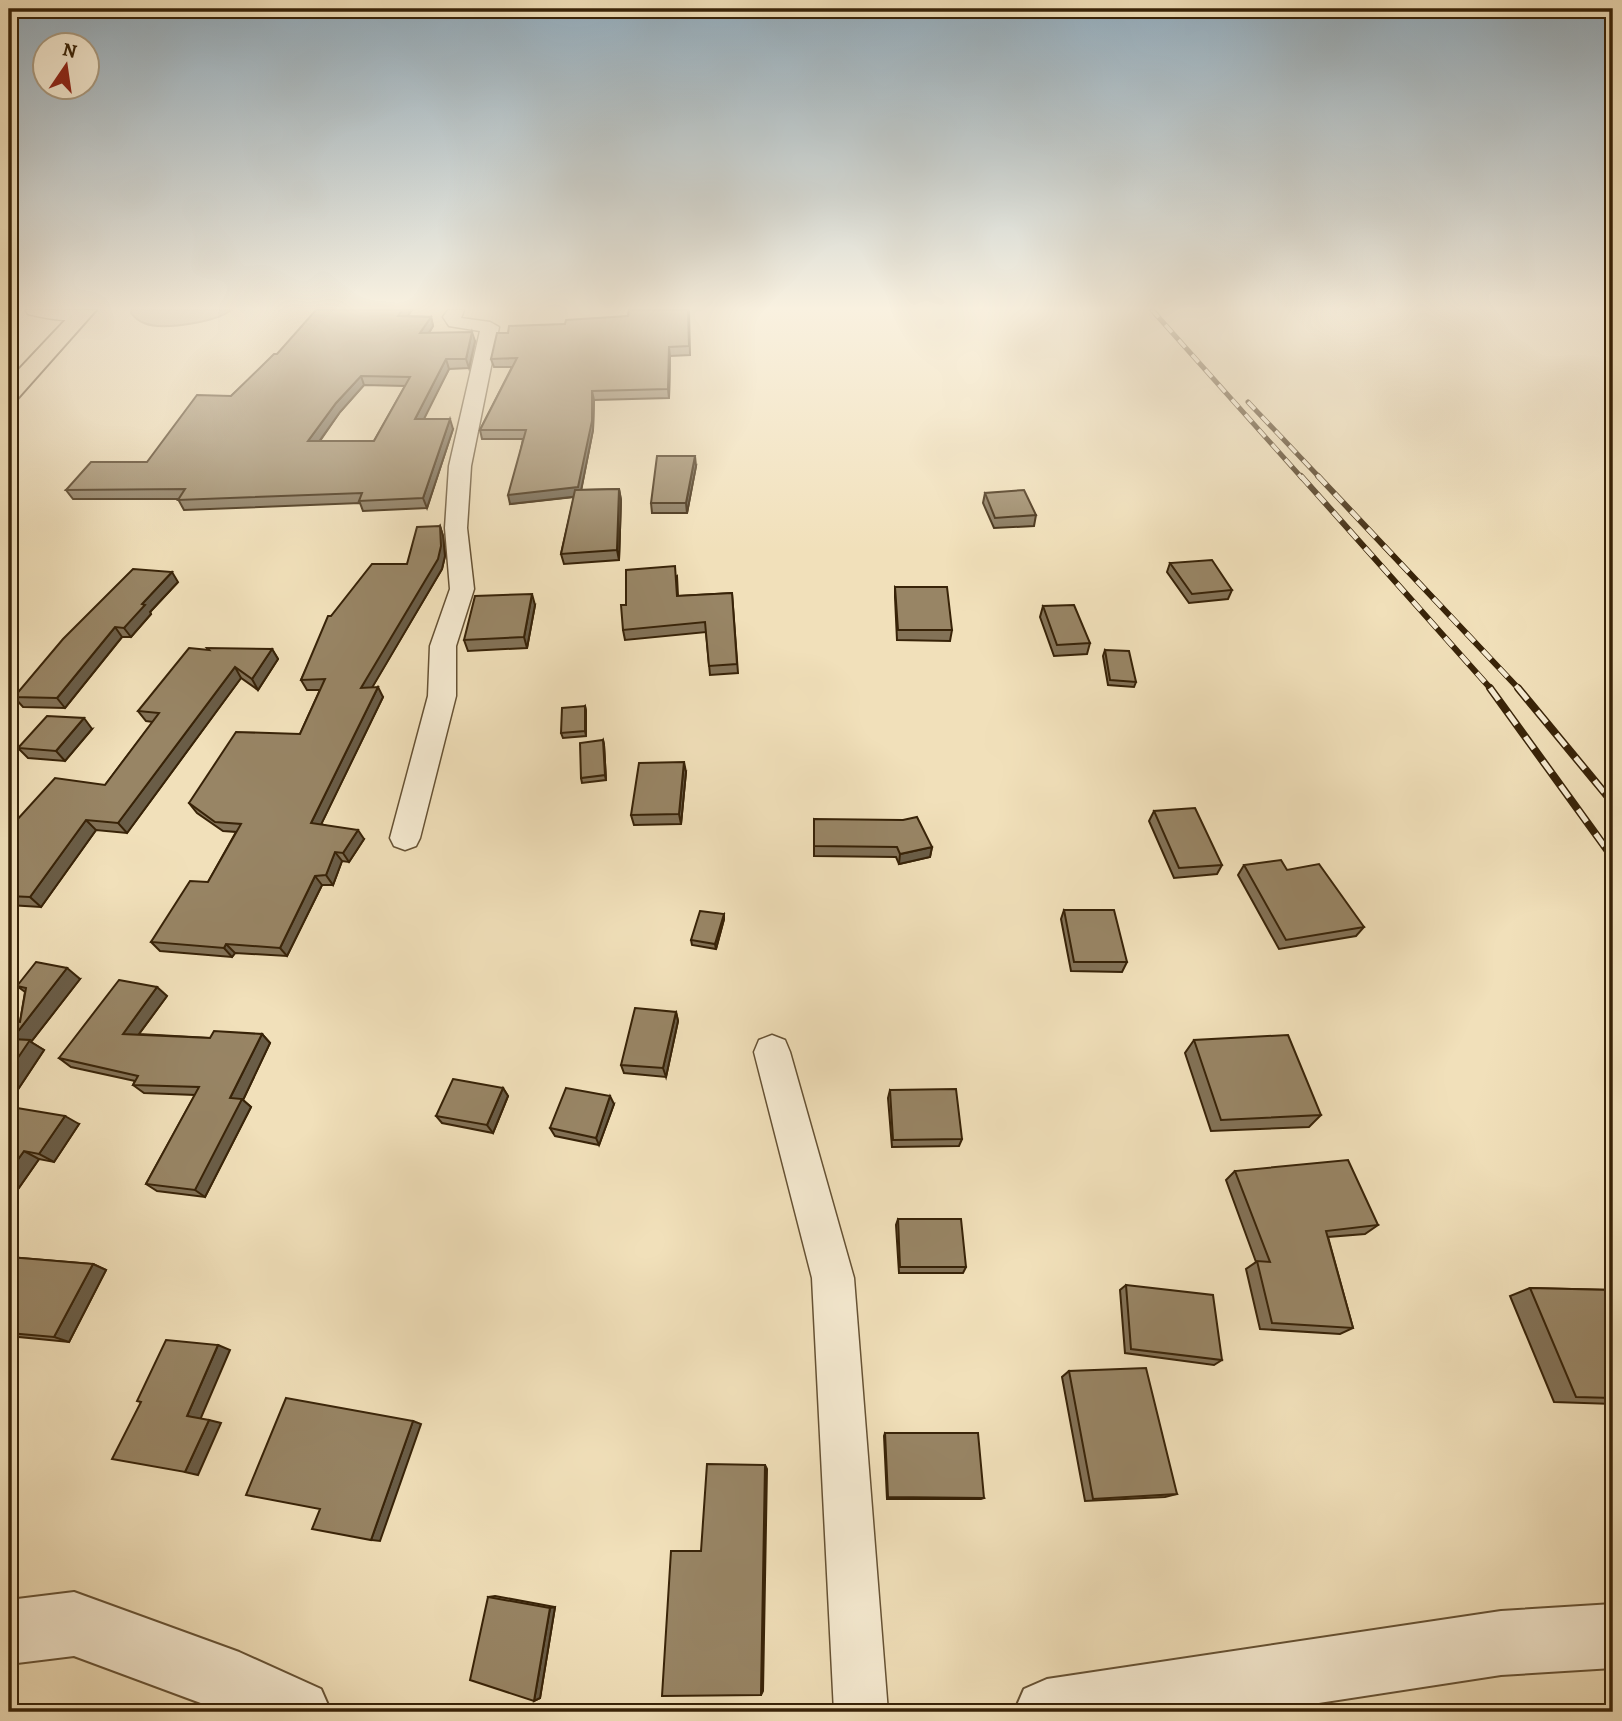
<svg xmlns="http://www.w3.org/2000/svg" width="1622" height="1721" font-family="Alegreya,serif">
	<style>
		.water { fill: #b2a07d; stroke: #816e4e; stroke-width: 2 }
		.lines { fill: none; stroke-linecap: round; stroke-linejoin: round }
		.minor-casing { stroke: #665234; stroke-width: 3 }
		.tertiary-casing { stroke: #665234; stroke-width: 4 }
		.trunk-casing { stroke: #382308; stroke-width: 4 }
		.minor { fill: #f6ebd2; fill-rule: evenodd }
		.tertiary { fill: #f6ebd2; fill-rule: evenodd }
		.trunk { fill: #f1e0ba; fill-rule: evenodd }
		.rail-far2-casing { stroke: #382308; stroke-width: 5 }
		.rail-far1-casing { stroke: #382308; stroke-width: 6 }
		.rail-casing { stroke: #382308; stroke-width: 8 }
		.rail-far2 { stroke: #f6ebd2; stroke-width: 3.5; stroke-dasharray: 10; stroke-linecap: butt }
		.rail-far1 { stroke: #f6ebd2; stroke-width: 4.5; stroke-dasharray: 12; stroke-linecap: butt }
		.rail { stroke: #f6ebd2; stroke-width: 5; stroke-dasharray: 15; stroke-linecap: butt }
		.wall { fill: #837257; stroke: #382308; stroke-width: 2; fill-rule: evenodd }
		.shaded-wall { fill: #6a5d47; stroke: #382308; stroke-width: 2 }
		.building { fill: #988565; stroke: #382308; stroke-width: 2; fill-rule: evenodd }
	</style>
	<rect width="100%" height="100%" fill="#f1e0ba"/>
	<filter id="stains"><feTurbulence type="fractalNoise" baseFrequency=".00286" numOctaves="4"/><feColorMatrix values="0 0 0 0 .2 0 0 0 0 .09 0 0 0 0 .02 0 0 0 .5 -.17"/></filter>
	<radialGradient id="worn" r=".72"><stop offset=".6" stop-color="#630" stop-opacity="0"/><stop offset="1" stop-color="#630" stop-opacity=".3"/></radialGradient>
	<path class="water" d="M132,310H231C216,322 162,331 144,323C139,321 134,317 131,313Z"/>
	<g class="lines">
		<defs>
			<g id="minor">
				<path d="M26,310H90L92,313C79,326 45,318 28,314Z"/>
				<polygon points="448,310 464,310 461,318 490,322 499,327 471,466 467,528 474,589 456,646 456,696 420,838 416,846 405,850 394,846 390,838 428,696 430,646 450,589 445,528 449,466 480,331 449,326 443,317"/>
				<polygon points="772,1035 785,1040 790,1052 854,1278 888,1712 834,1712 812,1278 754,1052 759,1040"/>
			</g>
			<g id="tertiary">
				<polygon points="74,1592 239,1652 321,1689 331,1712 225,1712 74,1656 9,1664 9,1600"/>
				<polygon points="1613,1604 1613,1668 1501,1675 1260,1712 1014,1712 1024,1689 1047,1679 1501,1611"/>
			</g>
			<polygon id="trunk" points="75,310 96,310 17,399 9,401 9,380"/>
		</defs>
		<use href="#minor" class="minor-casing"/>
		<use href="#tertiary" class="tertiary-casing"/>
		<use href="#trunk" class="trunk-casing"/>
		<use href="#minor" class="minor"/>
		<use href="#tertiary" class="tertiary"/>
		<use href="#trunk" class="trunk"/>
		<defs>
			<g id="rail-far2">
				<polyline points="1152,310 1302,478"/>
				<polyline points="1248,402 1320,478"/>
			</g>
			<g id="rail-far1">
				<polyline points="1301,476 1491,689"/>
				<polyline points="1318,476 1519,689"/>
			</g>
			<g id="rail">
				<polyline points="1490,688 1613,858"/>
				<polyline points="1518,688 1613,803"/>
			</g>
		</defs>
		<use href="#rail-far2" class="rail-far2-casing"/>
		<use href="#rail-far1" class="rail-far1-casing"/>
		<use href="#rail" class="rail-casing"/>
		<use href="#rail-far2" class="rail-far2"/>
		<use href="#rail-far1" class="rail-far1"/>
		<use href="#rail" class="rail"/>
	</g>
	<g class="wall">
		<polygon points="629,310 689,310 690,355 670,356 669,398 594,400 593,430 581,490 619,489 621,500 619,560 564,564 561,554 574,497 510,504 523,439 482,439 480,430 512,367 494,367 491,359 508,333 565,324 628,316"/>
		<path d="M407,316L431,317L433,326L429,333L475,341L469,368L449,369L423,419L453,429L427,508L363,511L360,503L184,510L178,499H73L66,490L147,462L231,396L277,354ZM364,385L405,386L374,441H320L340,412Z"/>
		<polygon points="696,466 687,513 652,513 651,503"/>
		<polygon points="985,493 1036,515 1034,526 994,528 983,503"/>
		<polygon points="440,526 443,536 445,556 442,569 372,687 383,697 321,824 364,839 349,862 342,861 333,885 322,885 287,956 235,953 232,957 160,951 151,942 208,882 236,832 223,831 197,813 189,803 300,734 320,690 307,690 301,680 331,616 407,564"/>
		<polygon points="1170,563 1232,590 1228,599 1189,603 1167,572"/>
		<polygon points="677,576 678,596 732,593 738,673 710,675 706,632 625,640 623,630 626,605"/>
		<polygon points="178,582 150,612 151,614 131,637 122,637 65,708 23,707 14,697"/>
		<polygon points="895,587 952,630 950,641 897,640 895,597"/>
		<polygon points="535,605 527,648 468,651 464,640"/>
		<polygon points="1043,606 1090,643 1087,654 1054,656 1040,617"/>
		<polygon points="272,649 278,659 258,690 241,678 127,833 96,830 41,907 9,905 9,821 16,821 105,785 153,722 146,721 138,711 208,650"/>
		<polygon points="1105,650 1136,682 1134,687 1108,685 1103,656"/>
		<polygon points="585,706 586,711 586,736 563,738 561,733"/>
		<polygon points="92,729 65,761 28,758 18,748"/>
		<polygon points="603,740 604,745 606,780 582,783 581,778"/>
		<polygon points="686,772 681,824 634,825 631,815"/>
		<polygon points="1154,811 1222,865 1217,874 1174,878 1149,821"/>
		<polygon points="814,819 932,847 930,857 899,864 896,857 814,856"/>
		<polygon points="1244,865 1287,870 1364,927 1356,936 1279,949 1238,875"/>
		<polygon points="1064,910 1127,962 1122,972 1071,971 1061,919"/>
		<polygon points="724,914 724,919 716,949 692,945 691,940"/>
		<polygon points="80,979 31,1042 44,1050 9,1103 20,1022 25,992 17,986"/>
		<polygon points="167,996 139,1034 210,1038 262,1034 270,1043 243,1100 251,1107 205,1197 157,1191 146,1184 195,1095 144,1093 133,1085 135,1081 71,1067 59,1058"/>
		<polygon points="676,1012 678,1021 666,1077 624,1073 621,1065"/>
		<polygon points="1194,1040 1321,1115 1309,1127 1211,1131 1185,1053"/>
		<polygon points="503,1088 508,1096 493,1133 442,1123 436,1116"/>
		<polygon points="890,1090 962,1139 959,1146 892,1147 888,1098"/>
		<polygon points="614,1104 599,1145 555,1136 550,1128"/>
		<polygon points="9,1119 79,1124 54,1162 39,1159 9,1202"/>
		<polygon points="1235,1171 1378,1225 1365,1234 1328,1237 1353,1328 1340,1334 1260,1329 1246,1269 1256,1262 1226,1180"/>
		<polygon points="898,1219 966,1267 963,1273 899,1273 896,1225"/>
		<polygon points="9,1257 93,1264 106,1270 69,1342 9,1336"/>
		<polygon points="1126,1285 1222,1360 1214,1365 1125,1353 1120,1290"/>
		<polygon points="1530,1288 1613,1290 1613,1404 1554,1402 1510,1296"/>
		<polygon points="1069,1371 1177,1494 1165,1497 1085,1501 1062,1377"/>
		<polygon points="885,1433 984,1498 981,1499 887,1499 884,1436"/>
		<polygon points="495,1596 555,1607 540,1698 534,1701 488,1597"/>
		<polygon points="9,1704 67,1710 66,1712 9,1712"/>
	</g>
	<g class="shaded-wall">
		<polygon points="402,310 412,310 401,325 398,316"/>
		<polygon points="431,317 433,326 423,342 420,333"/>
		<polygon points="472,332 475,341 469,368 466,359"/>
		<polygon points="669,347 670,356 669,398 668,389"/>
		<polygon points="446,359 449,369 419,429 415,419"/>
		<polygon points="361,376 364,385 340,412 313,450 308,441 336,403"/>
		<polygon points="592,391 594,400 593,430 580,496 510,504 508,495"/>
		<polygon points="450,419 453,429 427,508 423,498"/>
		<polygon points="695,456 696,466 687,513 686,503"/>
		<polygon points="619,489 621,500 619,560 617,550"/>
		<polygon points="440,526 443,536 445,556 442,569 366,698 361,688"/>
		<polygon points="172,572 178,582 150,612 151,614 131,637 124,628 142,604"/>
		<polygon points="532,594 535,605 527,648 524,637"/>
		<polygon points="115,627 122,637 65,708 57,698"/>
		<polygon points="272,649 278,659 258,690 252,679"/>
		<polygon points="235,667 241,678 127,833 118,823"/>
		<polygon points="378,687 383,697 317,833 311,823"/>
		<polygon points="585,706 586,711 586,736 585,731"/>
		<polygon points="84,718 92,729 65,761 56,751"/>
		<polygon points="603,740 604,745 606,780 605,775"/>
		<polygon points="684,762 686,772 681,824 679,814"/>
		<polygon points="86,820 96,830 41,907 30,897"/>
		<polygon points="358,830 364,839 349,862 343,853"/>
		<polygon points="932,847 930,857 899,864 900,854"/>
		<polygon points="335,852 342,861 333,885 326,875"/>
		<polygon points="315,876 322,885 287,956 280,948"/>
		<polygon points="724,914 724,919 716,949 715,944"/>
		<polygon points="226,944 235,953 232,957 224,948"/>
		<polygon points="67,968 80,979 31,1042 44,1050 9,1103 9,1071 12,1039"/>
		<polygon points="157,987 167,996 133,1042 123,1034"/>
		<polygon points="676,1012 678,1021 666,1077 663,1068"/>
		<polygon points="262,1034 270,1043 243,1100 251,1107 205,1197 195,1190 230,1098"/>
		<polygon points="503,1088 508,1096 493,1133 487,1125"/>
		<polygon points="610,1096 614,1104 599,1145 596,1138"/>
		<polygon points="65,1116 79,1124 54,1162 39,1154"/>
		<polygon points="24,1151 39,1159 9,1202 9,1172"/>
		<polygon points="93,1264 106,1270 69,1342 54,1337"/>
		<polygon points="218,1345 230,1350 200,1420 187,1416"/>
		<polygon points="209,1420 221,1423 198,1475 185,1472"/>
		<polygon points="413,1421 421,1424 380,1541 371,1540"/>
		<polygon points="765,1465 767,1469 763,1691 761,1695"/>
		<polygon points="555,1607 540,1698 534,1701 550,1608"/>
		<polygon points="67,1710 66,1712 53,1712"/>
	</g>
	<g class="building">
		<path d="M316,310H402L398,316L431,317L420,333L472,332L466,359H446L415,419H450L423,498L359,501L362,493L178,500L185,489L66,490L91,462H147L197,395L231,396L274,354H277ZM361,376L410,377L374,441H308L336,403Z"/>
		<polygon points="629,310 688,310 689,346 669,347 668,389 592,391 592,421 578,487 508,495 526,430 480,430 517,358 491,359 497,333 508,333 509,326 565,324 566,320 628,316"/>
		<polygon points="657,456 695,456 686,503 651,503"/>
		<polygon points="619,489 617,550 561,554 575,490"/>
		<polygon points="1024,490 1036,515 995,518 985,493"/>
		<polygon points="440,526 441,546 438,559 361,688 378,687 311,823 358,830 343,853 335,852 326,875 315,876 280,948 226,944 224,948 151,942 190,881 208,882 241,824 215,822 189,803 236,732 300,734 325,679 301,680 328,616 331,616 372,564 407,564 417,527"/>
		<polygon points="1212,560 1232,590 1192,594 1170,563"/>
		<polygon points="675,566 677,596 732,593 737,664 709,666 705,622 623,630 621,605 626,605 626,570"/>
		<polygon points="133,569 172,572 142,604 145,605 124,628 115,627 57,698 14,697 63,639"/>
		<polygon points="895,587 947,587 952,630 898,630"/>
		<polygon points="532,594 524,637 464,640 475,596"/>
		<polygon points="1074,605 1090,643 1057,645 1043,606"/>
		<polygon points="189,648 209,650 207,648 272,649 252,679 235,667 118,823 86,820 30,897 9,896 9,821 16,821 55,778 105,785 159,713 138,711"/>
		<polygon points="1105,650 1129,651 1136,682 1110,680"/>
		<polygon points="585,706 585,731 561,733 562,708"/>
		<polygon points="47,716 84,718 56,751 18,748"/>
		<polygon points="603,740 605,775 581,778 580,743"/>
		<polygon points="684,762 679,814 631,815 639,763"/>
		<polygon points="1195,808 1222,865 1179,868 1154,811"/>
		<polygon points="917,817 932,847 900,854 897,847 814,846 814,819 903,820"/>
		<polygon points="1281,860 1287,870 1319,864 1364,927 1286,940 1244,865"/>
		<polygon points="1064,910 1114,910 1127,962 1074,962"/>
		<polygon points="700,911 724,914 715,944 691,940"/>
		<polygon points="36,962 67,968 12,1039 30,1040 9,1071 9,1021 20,1022 26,988 17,986"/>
		<polygon points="119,980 157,987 123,1034 210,1038 214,1031 262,1034 230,1098 242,1099 195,1190 146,1184 199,1087 133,1085 138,1076 59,1058"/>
		<polygon points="635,1008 676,1012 663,1068 621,1065"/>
		<polygon points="1288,1035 1321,1115 1221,1120 1194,1040"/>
		<polygon points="453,1079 503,1088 487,1125 436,1116"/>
		<polygon points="566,1088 610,1096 596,1138 550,1128"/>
		<polygon points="956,1089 962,1139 893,1140 890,1090"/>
		<polygon points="17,1108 65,1116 39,1154 24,1151 9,1172 9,1119"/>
		<polygon points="1348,1160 1378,1225 1326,1231 1353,1328 1272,1323 1257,1261 1270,1262 1235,1171"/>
		<polygon points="898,1219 961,1219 966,1267 900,1267"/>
		<polygon points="9,1257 93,1264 54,1337 9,1333"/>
		<polygon points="1126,1285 1213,1295 1222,1360 1131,1349"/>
		<polygon points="1530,1288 1613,1290 1613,1398 1576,1397"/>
		<polygon points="166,1340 218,1345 187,1416 209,1420 185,1472 112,1459 141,1402 137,1401"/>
		<polygon points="1146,1368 1177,1494 1093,1499 1069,1371"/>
		<polygon points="286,1398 413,1421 371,1540 312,1529 320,1509 246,1495"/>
		<polygon points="885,1433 978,1433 984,1498 888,1497"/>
		<polygon points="707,1464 765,1465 761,1695 662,1696 671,1551 701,1551"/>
		<polygon points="488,1597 550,1608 534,1701 470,1680"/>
		<polygon points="9,1709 43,1712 9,1712"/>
	</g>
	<linearGradient id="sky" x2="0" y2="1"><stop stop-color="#92acbd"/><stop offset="0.56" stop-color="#f9f1e0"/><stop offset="1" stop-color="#f9f1e0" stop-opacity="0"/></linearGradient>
	<rect width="1622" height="551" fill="url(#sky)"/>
	<rect width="1622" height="1721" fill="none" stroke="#f1e0ba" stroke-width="35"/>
	<rect x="10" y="10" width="1601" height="1700" fill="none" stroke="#382308" stroke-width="3.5"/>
	<rect x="18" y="18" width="1587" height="1686" fill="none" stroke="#382308" stroke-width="2"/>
	<g transform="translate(66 66) rotate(13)"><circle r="33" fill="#f6ebd2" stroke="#aa9b81" stroke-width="2"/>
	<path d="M0-5L12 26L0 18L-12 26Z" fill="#8f2418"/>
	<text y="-10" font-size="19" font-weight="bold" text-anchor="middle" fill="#382308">N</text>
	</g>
	<rect width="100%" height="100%" filter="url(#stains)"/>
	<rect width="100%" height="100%" fill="url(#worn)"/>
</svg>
